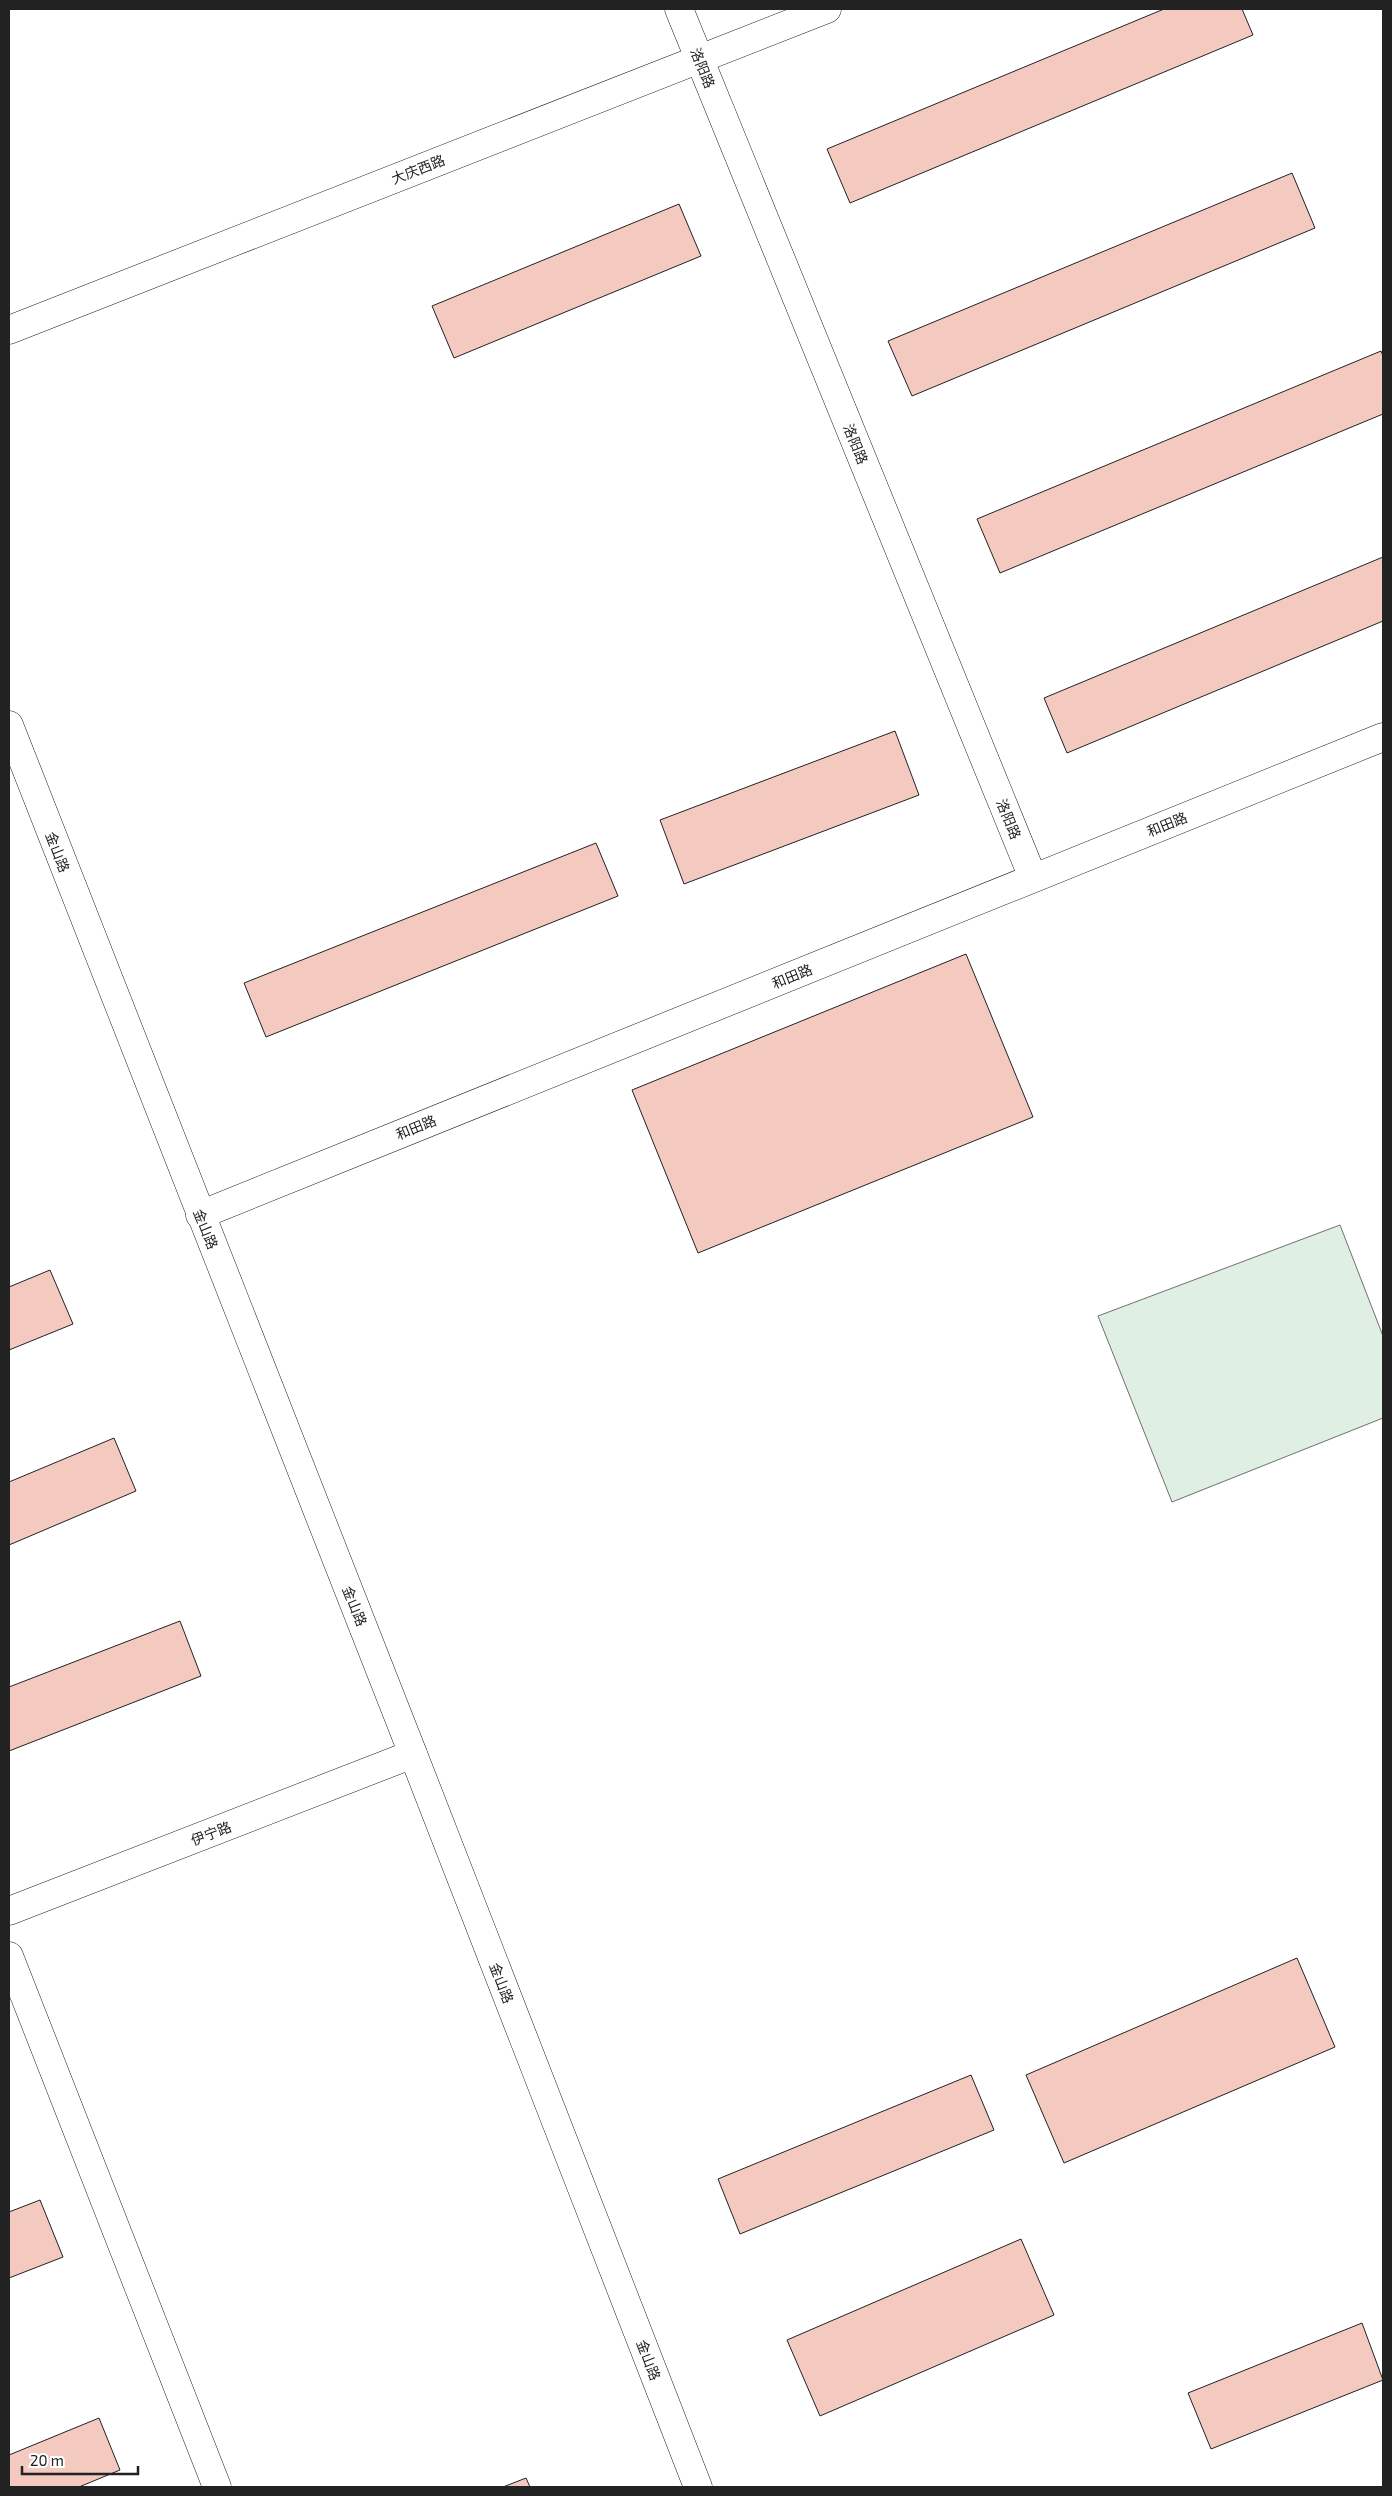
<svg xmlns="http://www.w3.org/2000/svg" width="1392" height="2496" font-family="'Exo 2','Noto Sans SC',sans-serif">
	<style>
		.green { fill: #e0efe3; stroke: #6f6f6f }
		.building { fill: #f3c9c0; stroke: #222 }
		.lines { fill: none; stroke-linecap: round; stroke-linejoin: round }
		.minor-casing { stroke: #222; stroke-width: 29 }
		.major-casing { stroke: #222; stroke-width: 29 }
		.minor { stroke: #fff; stroke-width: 28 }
		.major { stroke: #fff; stroke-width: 28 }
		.labels { text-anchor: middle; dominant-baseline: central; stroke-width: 4; stroke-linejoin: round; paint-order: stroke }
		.street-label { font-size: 14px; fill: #222; stroke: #fff }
	</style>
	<rect width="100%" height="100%" fill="#fff"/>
	<polygon class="green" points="1340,1225 1383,1336 1383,1418 1172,1502 1098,1316"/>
	<g class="building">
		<polygon points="1164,9 1242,9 1253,35 850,203 827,149"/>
		<polygon points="1292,173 1315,228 912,396 888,341"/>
		<polygon points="679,204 701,256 454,358 432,306"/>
		<polygon points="1381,351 1383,356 1383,414 1000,573 977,519"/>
		<polygon points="1383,557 1383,621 1067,753 1044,698"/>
		<polygon points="895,731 919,795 684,884 660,820"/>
		<polygon points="596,843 618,896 266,1037 244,983"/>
		<polygon points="966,954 1033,1117 698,1253 632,1090"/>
		<polygon points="50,1270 73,1324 9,1350 9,1287"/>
		<polygon points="114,1438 136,1491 9,1545 9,1482"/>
		<polygon points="180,1621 201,1676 9,1751 9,1687"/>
		<polygon points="1297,1958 1335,2047 1064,2163 1026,2075"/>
		<polygon points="971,2075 994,2130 740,2234 718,2179"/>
		<polygon points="40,2200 63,2257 9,2278 9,2212"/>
		<polygon points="1021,2239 1054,2315 820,2416 787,2340"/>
		<polygon points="1362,2323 1383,2380 1211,2449 1188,2393"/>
		<polygon points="99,2418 120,2470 79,2487 9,2487 9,2455"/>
		<polygon points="526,2478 530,2487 503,2487"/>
	</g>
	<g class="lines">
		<defs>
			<g id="minor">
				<polyline points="679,9 1033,878"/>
				<polyline points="9,725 413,1754 698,2487"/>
				<polyline points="200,1215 1383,737"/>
				<polyline points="9,1911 413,1754"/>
				<polyline points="9,1956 217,2487"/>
			</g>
			<polyline id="major" points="9,330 827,9"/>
		</defs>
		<use href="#minor" class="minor-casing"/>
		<use href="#major" class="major-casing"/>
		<use href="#minor" class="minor"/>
		<use href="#major" class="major"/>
	</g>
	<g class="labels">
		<g class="street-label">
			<text transform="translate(703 68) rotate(68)">洛阳路</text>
			<text transform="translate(418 169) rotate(-21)">大庆西路</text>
			<text transform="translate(856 444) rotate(68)">洛阳路</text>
			<text transform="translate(1009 819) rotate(68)">洛阳路</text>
			<text transform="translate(1167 824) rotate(-22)">和田路</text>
			<text transform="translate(58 852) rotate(69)">金山路</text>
			<text transform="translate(792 976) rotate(-22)">和田路</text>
			<text transform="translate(416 1127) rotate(-22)">和田路</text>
			<text transform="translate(206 1229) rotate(68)">金山路</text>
			<text transform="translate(355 1606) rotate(68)">金山路</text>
			<text transform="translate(211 1833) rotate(-21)">伊宁路</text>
			<text transform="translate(502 1983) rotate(69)">金山路</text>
			<text transform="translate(649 2360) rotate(69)">金山路</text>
		</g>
	</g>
	<rect width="1392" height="2496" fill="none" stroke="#222222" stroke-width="20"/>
	<path d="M22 2466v8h116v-8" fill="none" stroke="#222222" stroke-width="2.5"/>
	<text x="30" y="2466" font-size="15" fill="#222222" stroke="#ffffff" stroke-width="4" paint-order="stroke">20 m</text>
</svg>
